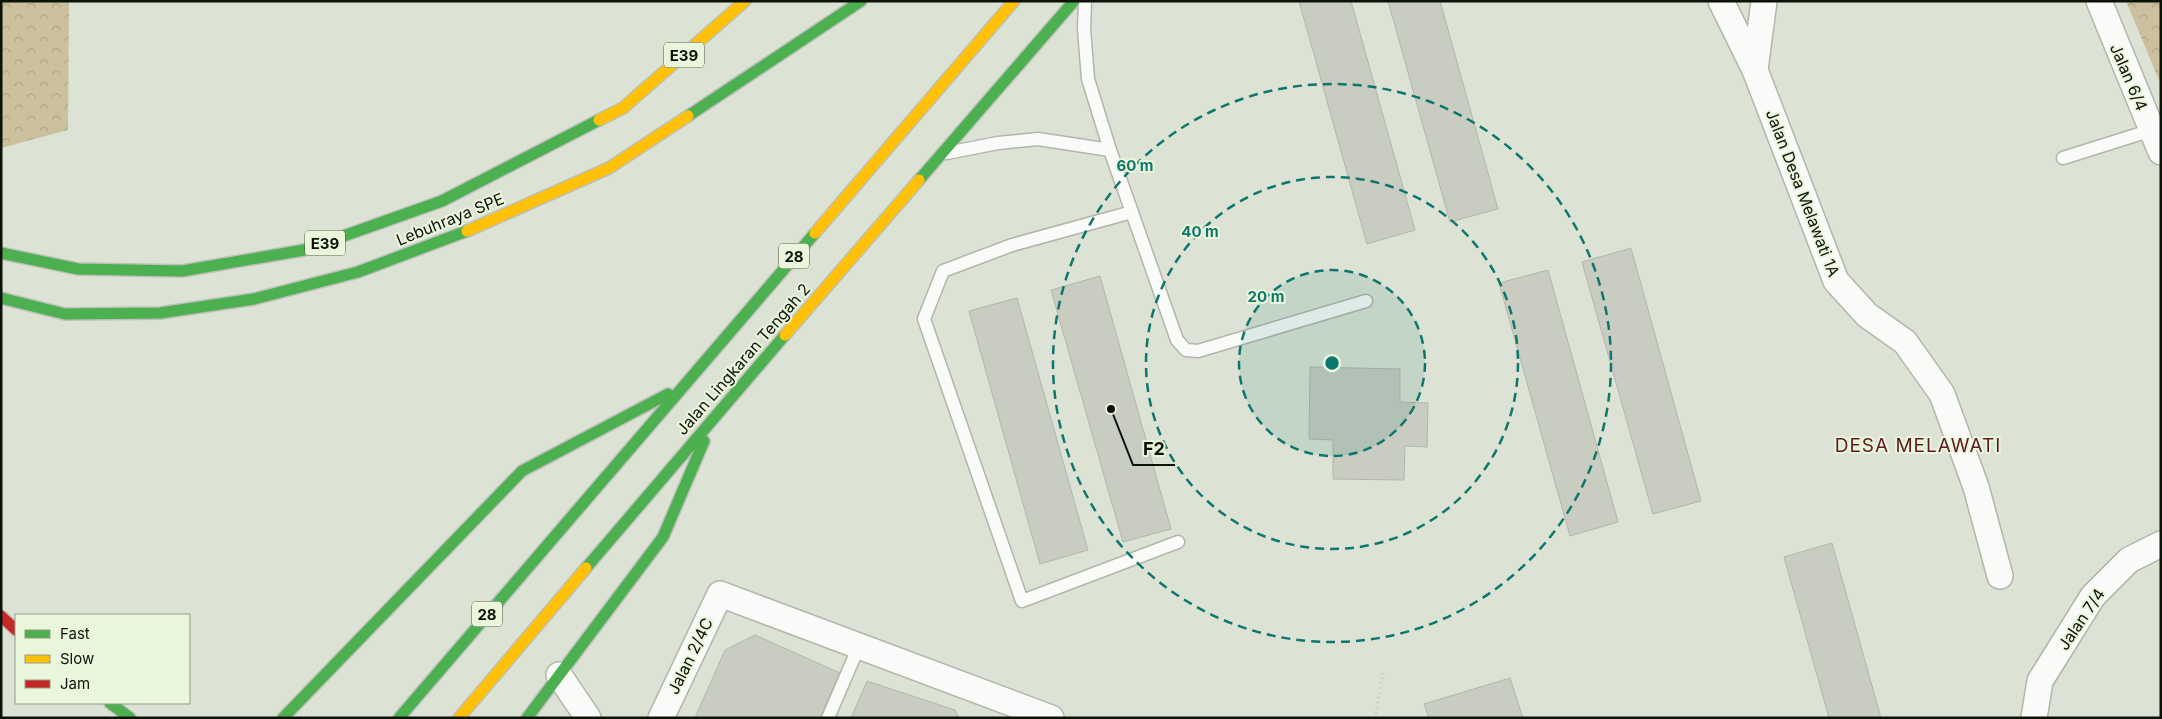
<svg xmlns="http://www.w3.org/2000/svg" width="2162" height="719" font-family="Inter,sans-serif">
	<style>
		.forest { fill: url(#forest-crowns) }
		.building { fill: #c9ccc0; stroke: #b3b6aa }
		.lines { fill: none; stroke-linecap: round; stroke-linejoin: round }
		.lane-casing { stroke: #b1b6aa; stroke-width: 15 }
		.street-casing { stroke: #b1b6aa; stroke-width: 28 }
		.fast-casing { stroke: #bdc1ba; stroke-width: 14 }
		.slow-casing { stroke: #bdc1ba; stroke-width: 14 }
		.jam-casing { stroke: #bdc1ba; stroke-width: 14 }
		.path { stroke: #c4c6c2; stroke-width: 3; stroke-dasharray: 1 4; stroke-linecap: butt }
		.lane { stroke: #fafbf9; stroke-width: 12 }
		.street { stroke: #fafbf9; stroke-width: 25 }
		.fast { stroke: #4caf50; stroke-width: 11 }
		.slow { stroke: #ffc107; stroke-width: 11 }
		.jam { stroke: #c62828; stroke-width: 11 }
		.ring { fill: none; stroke: #0f766e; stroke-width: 2.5; stroke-dasharray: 9 6 }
		.labels { text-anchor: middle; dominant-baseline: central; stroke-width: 4; stroke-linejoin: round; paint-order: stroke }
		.shield { fill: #e9f6db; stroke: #4f5647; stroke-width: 1 }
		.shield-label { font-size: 15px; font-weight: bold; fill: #0d1208 }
		.street-label { font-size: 16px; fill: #0d1208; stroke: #e9f6db }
		.quarter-label { font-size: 19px; letter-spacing: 1px; fill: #5f1a21; stroke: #e9f6db }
		.centre { fill: #0f766e; stroke: #e9f6db; stroke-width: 2.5 }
		.ring-label { font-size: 15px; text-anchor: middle; font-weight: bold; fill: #0f766e; stroke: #e9f6db; stroke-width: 4; stroke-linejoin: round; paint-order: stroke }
		.leader { fill: none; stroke: #0d1208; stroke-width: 2 }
		.callout-dot { fill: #0d1208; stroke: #e9f6db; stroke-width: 2 }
		.callout-label { font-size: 18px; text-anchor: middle; font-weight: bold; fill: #0d1208; stroke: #e9f6db; stroke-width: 4; stroke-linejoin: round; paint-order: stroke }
	</style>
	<defs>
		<pattern id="forest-crowns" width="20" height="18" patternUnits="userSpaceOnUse" patternTransform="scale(1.25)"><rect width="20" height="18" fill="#ccc19e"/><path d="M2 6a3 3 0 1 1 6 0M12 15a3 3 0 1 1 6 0" fill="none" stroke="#aea587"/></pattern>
	</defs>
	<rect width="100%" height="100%" fill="#dce3d4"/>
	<g class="forest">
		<polygon points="1,1 69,1 68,130 1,148"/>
		<polygon points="2126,1 2161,1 2161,85"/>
	</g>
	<g class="building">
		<polygon points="1299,1 1351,1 1415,230 1367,244"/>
		<polygon points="1388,1 1440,1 1498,209 1450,222"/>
		<polygon points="1631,248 1701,501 1653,514 1582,262"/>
		<polygon points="1548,270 1618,522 1570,536 1499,283"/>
		<polygon points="1100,276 1171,529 1123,542 1051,290"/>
		<polygon points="1017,298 1088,550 1040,564 969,311"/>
		<polygon points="1310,367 1400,369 1400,402 1428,403 1427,447 1405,446 1404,480 1333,479 1333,440 1309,439"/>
		<polygon points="1832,543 1881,718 1829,718 1784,557"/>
		<polygon points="755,635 840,673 820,718 695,718 725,650"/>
		<polygon points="1510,678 1523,718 1429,718 1424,704"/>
		<polygon points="867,681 955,710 959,718 851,718"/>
	</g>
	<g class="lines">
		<defs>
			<g id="lane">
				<polyline points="1085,1 1084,29 1088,79 1110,150 1177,340 1186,350 1198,351 1366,301"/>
				<polyline points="947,153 998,143 1038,139 1110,150"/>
				<polyline points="2063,158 2152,130"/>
				<polyline points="1132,212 1012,245 943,271 924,319 1022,601 1178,542"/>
				<polyline points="828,718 859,646"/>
			</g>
			<g id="street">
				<polyline points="1721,1 1755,70"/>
				<polyline points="1764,1 1755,70 1836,281 1867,315 1905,342 1942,394 1976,487 2000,576"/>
				<polyline points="2099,1 2161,152"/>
				<polyline points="559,675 588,718"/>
				<polyline points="661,718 720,594 1051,718"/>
				<polyline points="2034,718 2040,681 2093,596 2129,560 2161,544"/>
			</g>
			<g id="fast">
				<polyline points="688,116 861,1"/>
				<polyline points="919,180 1074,1"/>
				<polyline points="1,253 78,269 182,271 304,250 442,201 599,120"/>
				<polyline points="1,298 65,314 160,313 254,299 358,272 467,231"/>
				<polyline points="586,568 785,335"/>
				<polyline points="110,703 130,718"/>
				<polyline points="283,718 522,471 668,394"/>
				<polyline points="399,718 815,233"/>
				<polyline points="527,718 663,537 704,441"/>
			</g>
			<g id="slow">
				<polyline points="599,120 623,108 745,1"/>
				<polyline points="467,231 609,168 688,116"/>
				<polyline points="815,233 1014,1"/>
				<polyline points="785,335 919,180"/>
				<polyline points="459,718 586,568"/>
			</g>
			<polyline id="jam" points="1,616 16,630"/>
		</defs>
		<use href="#lane" class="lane-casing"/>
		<use href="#street" class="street-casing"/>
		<use href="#fast" class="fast-casing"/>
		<use href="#slow" class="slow-casing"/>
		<use href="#jam" class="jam-casing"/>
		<polyline class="path" points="1375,718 1383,673"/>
		<use href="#lane" class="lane"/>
		<use href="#street" class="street"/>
		<use href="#fast" class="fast"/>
		<use href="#slow" class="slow"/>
		<use href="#jam" class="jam"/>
	</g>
	<circle cx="1332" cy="363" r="93" fill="#0f766e" fill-opacity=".12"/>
	<g class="ring">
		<circle cx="1332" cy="363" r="93"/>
		<circle cx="1332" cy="363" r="186"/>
		<circle cx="1332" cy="363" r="279"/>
	</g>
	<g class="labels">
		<g class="shield">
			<rect x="664" y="42.5" width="40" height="25" rx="4"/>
			<rect x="305" y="230.5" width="40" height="25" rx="4"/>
			<rect x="779" y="243.5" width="30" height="25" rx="4"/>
			<rect x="472" y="601.5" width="30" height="25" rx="4"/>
		</g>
		<g class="shield-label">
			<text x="684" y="55">E39</text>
			<text x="325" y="243">E39</text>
			<text x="794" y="256">28</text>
			<text x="487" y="614">28</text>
		</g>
		<g class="street-label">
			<text transform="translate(2129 77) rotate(67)">Jalan 6/4</text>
			<text transform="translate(1803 193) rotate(69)">Jalan Desa Melawati 1A</text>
			<text transform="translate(450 219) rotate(-22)">Lebuhraya SPE</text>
			<text transform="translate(743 359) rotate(-49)">Jalan Lingkaran Tengah 2</text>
			<text transform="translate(2081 619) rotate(-56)">Jalan 7/4</text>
			<text transform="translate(690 656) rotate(-64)">Jalan 2/4C</text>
		</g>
		<g class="quarter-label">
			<text x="1918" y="445">DESA MELAWATI</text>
		</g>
	</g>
	<circle cx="1332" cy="363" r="8" class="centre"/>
	<g class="ring-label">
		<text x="1135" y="171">60 m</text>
		<text x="1200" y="237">40 m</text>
		<text x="1266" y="302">20 m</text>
	</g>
	<path class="leader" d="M1111 409L1133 465H1175"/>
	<circle class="callout-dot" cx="1111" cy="409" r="5"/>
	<g class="callout-label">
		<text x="1154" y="455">F2</text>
	</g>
	<rect width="2162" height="719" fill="none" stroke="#0d1208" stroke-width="5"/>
	<rect x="15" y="614" width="175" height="90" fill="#e9f6db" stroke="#919b87"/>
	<rect x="25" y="630" width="25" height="8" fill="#4caf50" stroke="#919b87"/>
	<text x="60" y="639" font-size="15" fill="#0d1208">Fast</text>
	<rect x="25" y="655" width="25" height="8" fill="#ffc107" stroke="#919b87"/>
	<text x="60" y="664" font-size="15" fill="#0d1208">Slow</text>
	<rect x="25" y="680" width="25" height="8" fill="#c62828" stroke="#919b87"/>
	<text x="60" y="689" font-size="15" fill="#0d1208">Jam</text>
</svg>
